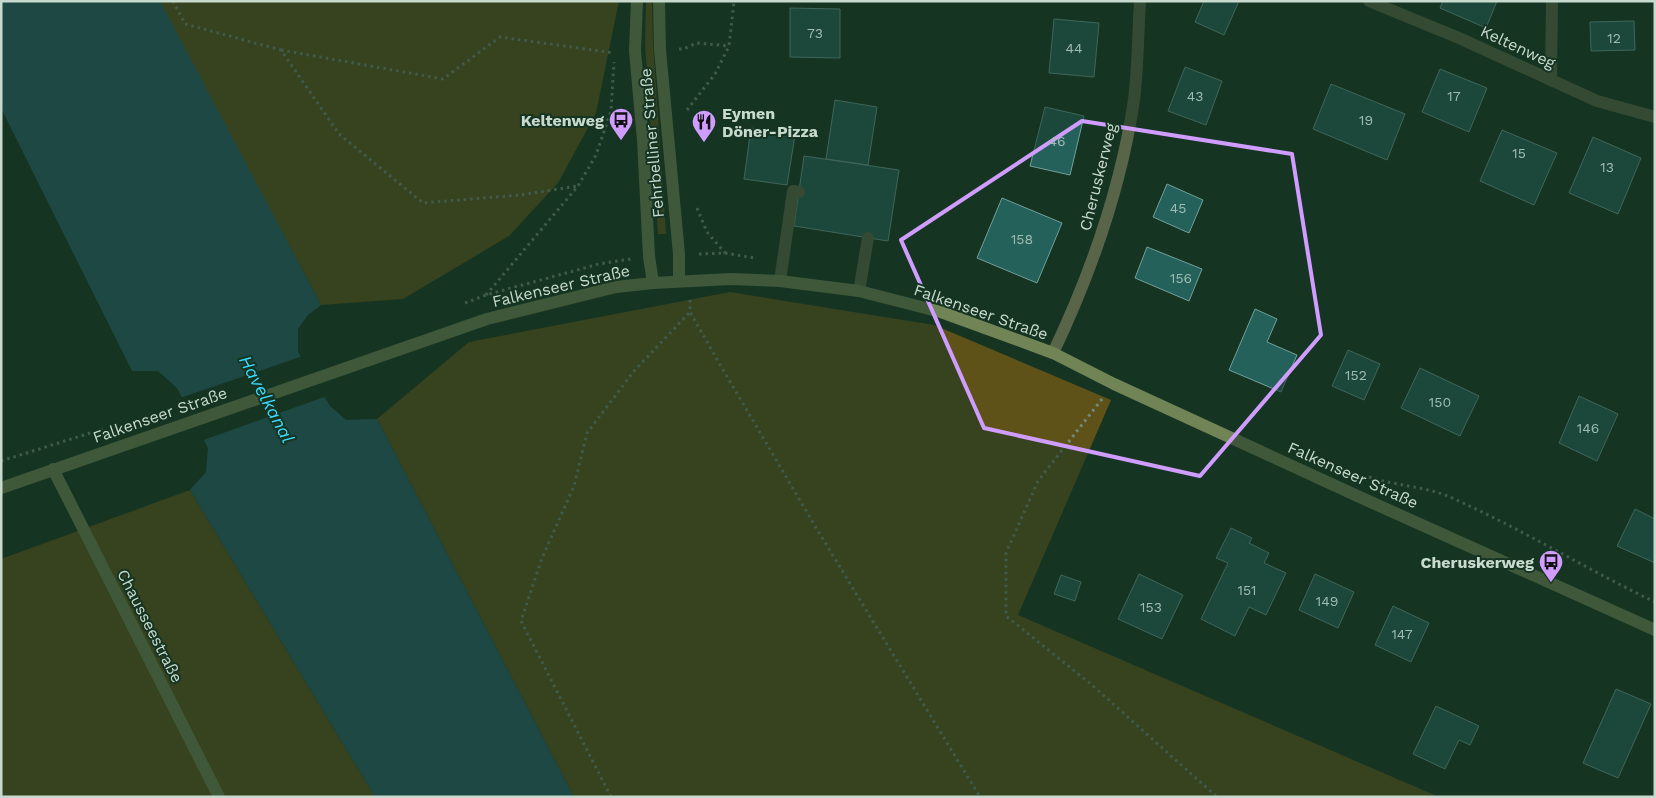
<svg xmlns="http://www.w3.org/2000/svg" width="1656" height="798" font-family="'Work Sans',sans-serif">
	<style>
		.green { fill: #5f5219 }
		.water { fill: #27606e }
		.pier { fill: #153422 }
		.building { fill: #24615b; stroke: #73a09b }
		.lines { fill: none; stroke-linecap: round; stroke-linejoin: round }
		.path { stroke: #738b7c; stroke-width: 3; stroke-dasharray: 2.5 4; stroke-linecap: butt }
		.service { stroke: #596548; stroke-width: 12 }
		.minor { stroke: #596548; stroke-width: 12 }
		.secondary { stroke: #718455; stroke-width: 12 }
		.marked { fill: none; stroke: #d09dff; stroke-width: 4; stroke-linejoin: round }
		.labels { text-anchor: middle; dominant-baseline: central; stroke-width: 4; stroke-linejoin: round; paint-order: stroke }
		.number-label { font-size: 14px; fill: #9fbcb1 }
		.street-label { font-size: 16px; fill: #c8dace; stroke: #153422 }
		.poi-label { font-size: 16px; font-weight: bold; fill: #c8dace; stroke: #153422; text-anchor: end }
		.water-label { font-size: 18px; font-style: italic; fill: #3adafd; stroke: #153422 }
	</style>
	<rect width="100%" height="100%" fill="#153422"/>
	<g class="green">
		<polygon points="159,1 619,1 596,113 558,183 509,236 403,299 321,305"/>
		<polygon points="646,1 652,1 653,43 666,234 658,234 645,45"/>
		<polygon points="730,292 934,325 1111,400 1018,615 1439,797 574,797 377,419 469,342"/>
		<polygon points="190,490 375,797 1,797 1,559"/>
	</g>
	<polygon class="water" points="1,1 160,1 321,305 308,315 298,329 298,352 330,406 346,420 377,419 574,797 375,797 190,490 206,472 208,448 177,388 158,371 132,371 1,108"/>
	<polygon class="pier" points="303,356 327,396 201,441 180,398"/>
	<g class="building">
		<polygon points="1204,1 1239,1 1224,35 1195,22"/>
		<polygon points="1443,1 1497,1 1486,28 1440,8"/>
		<polygon points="790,8 840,9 840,58 790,57"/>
		<polygon points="1054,19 1099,23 1094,77 1049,73"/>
		<polygon points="1634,21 1635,50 1591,51 1590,22"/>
		<polygon points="1185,67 1222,81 1206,125 1168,111"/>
		<polygon points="1440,69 1487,88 1469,132 1422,112"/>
		<polygon points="1331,84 1405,114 1387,160 1313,129"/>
		<polygon points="835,100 877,107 868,165 826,159"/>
		<polygon points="1045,107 1084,116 1070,175 1030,166"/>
		<polygon points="751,128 795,135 787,185 744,179"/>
		<polygon points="1502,130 1557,153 1534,205 1480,181"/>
		<polygon points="1593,137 1641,158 1618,214 1569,193"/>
		<polygon points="804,156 899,170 888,241 794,226"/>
		<polygon points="1167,184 1203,200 1189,233 1153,217"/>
		<polygon points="1002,198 1062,223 1037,283 977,258"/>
		<polygon points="1147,247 1202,269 1189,301 1135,278"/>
		<polygon points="1255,309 1277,319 1267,342 1297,355 1281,392 1229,370"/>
		<polygon points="1348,350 1380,364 1364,400 1332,386"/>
		<polygon points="1420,368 1479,396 1460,436 1401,408"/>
		<polygon points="1579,396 1618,414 1597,461 1559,443"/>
		<polygon points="1635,509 1655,519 1655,563 1617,546"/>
		<polygon points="1231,528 1252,538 1249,543 1269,553 1264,563 1286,573 1266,615 1249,607 1235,636 1201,619 1228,563 1216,558"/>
		<polygon points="1139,574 1183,595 1162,639 1118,619"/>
		<polygon points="1315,574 1354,592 1338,628 1299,610"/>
		<polygon points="1061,575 1081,582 1075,601 1054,594"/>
		<polygon points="1393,606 1429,623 1411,662 1375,645"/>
		<polygon points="1616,689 1651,704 1618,778 1583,763"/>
		<polygon points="1436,706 1479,726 1470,745 1459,740 1445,769 1413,754"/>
	</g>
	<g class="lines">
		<g class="path">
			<polyline points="173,1 185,24 281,50 339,134 423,203 520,195 578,186"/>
			<polyline points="679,49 683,49 697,43 729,46"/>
			<polyline points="281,50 443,79 500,37 614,53"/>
			<polyline points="687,110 715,74 729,46 734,1"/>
			<polyline points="697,208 707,232 725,253"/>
			<polyline points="699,254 725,253 755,258"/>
			<polyline points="486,295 578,186 596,155 611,111 614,62"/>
			<polyline points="690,300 690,312 722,368 818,531 980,797"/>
			<polyline points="465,303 486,295 599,264 631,259"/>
			<polyline points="1102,399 1038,481 1006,553 1006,616 1092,685 1217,797"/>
			<polyline points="1,461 103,429"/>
			<path d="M1369,477C1396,486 1424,486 1450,497C1520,528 1586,569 1655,602"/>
			<polyline points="611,797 521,621 542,558 574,486 587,433 634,371 690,312"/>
		</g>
		<g class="service">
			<polyline points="780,281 793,191 799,192"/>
			<polyline points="859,291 868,238"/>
		</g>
		<g class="minor">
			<polyline points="1369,1 1459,38 1597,101 1655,117"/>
			<polyline points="1551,80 1552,1"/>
			<path d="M1053,353C1091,273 1121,188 1134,100C1138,68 1138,34 1140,1"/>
		</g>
		<g class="secondary">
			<polyline points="637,1 635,51 643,140 649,256 653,283"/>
			<polyline points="659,1 660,50 679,254 679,281"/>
			<polyline points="53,469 219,797"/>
			<polyline points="1,488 487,319 616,287 653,283 731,279 780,281 859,291 941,312 1053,353 1114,384 1364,499 1655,630"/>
		</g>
	</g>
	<path d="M0 0H1656V798H0ZM1082,121L1292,154L1321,335L1200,476L984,428L901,240Z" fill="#153422" fill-opacity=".55" fill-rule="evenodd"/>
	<path class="marked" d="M1082,121L1292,154L1321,335L1200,476L984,428L901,240Z"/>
	<defs>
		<symbol id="bus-pin" viewBox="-11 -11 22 30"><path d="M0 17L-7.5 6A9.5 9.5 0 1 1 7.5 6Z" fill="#d09dff" stroke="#153422"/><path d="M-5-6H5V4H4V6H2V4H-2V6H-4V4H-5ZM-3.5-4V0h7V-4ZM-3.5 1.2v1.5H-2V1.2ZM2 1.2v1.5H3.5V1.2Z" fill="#111"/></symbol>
		<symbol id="restaurant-pin" viewBox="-11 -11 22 30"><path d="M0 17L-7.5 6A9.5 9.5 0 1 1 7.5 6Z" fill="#d09dff" stroke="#153422"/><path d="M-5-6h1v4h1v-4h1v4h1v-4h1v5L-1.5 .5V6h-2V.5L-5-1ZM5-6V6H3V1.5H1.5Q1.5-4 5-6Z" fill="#111"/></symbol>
	</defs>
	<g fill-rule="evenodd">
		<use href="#bus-pin" x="607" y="106" width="28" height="38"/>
		<use href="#restaurant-pin" x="690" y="108" width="28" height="38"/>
		<use href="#bus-pin" x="1537" y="548" width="28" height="38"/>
	</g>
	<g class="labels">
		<g class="number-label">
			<text x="815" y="33">73</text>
			<text x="1614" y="38">12</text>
			<text x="1074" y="48">44</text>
			<text x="1195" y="96">43</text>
			<text x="1454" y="96">17</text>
			<text x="1366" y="120">19</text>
			<text x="1057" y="141">46</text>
			<text x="1519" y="153">15</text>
			<text x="1607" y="167">13</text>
			<text x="1178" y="208">45</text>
			<text x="1022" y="239">158</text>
			<text x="1181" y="278">156</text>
			<text x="1356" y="375">152</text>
			<text x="1440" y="402">150</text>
			<text x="1588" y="428">146</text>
			<text x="1247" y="590">151</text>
			<text x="1327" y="601">149</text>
			<text x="1151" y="607">153</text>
			<text x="1402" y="634">147</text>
		</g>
		<g class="street-label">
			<text transform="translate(1518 47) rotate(25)">Keltenweg</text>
			<text transform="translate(652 143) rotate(-95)">Fehrbelliner Straße</text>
			<text transform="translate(1098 177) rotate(-76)">Cheruskerweg</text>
			<text transform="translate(561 286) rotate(-13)">Falkenseer Straße</text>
			<text transform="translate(981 312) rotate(19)">Falkenseer Straße</text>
			<text transform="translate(160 415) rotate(-19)">Falkenseer Straße</text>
			<text transform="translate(1353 475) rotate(24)">Falkenseer Straße</text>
			<text transform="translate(150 626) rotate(63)">Chausseestraße</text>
		</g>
		<g class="poi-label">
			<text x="722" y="113" text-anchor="start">Eymen<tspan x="722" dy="18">Döner-Pizza</tspan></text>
			<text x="604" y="120">Keltenweg</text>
			<text x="1534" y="562">Cheruskerweg</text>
		</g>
		<g class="water-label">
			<text transform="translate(267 399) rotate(62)">Havelkanal</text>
		</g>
	</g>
	<rect width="1656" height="798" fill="none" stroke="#c8dace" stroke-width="5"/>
</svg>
